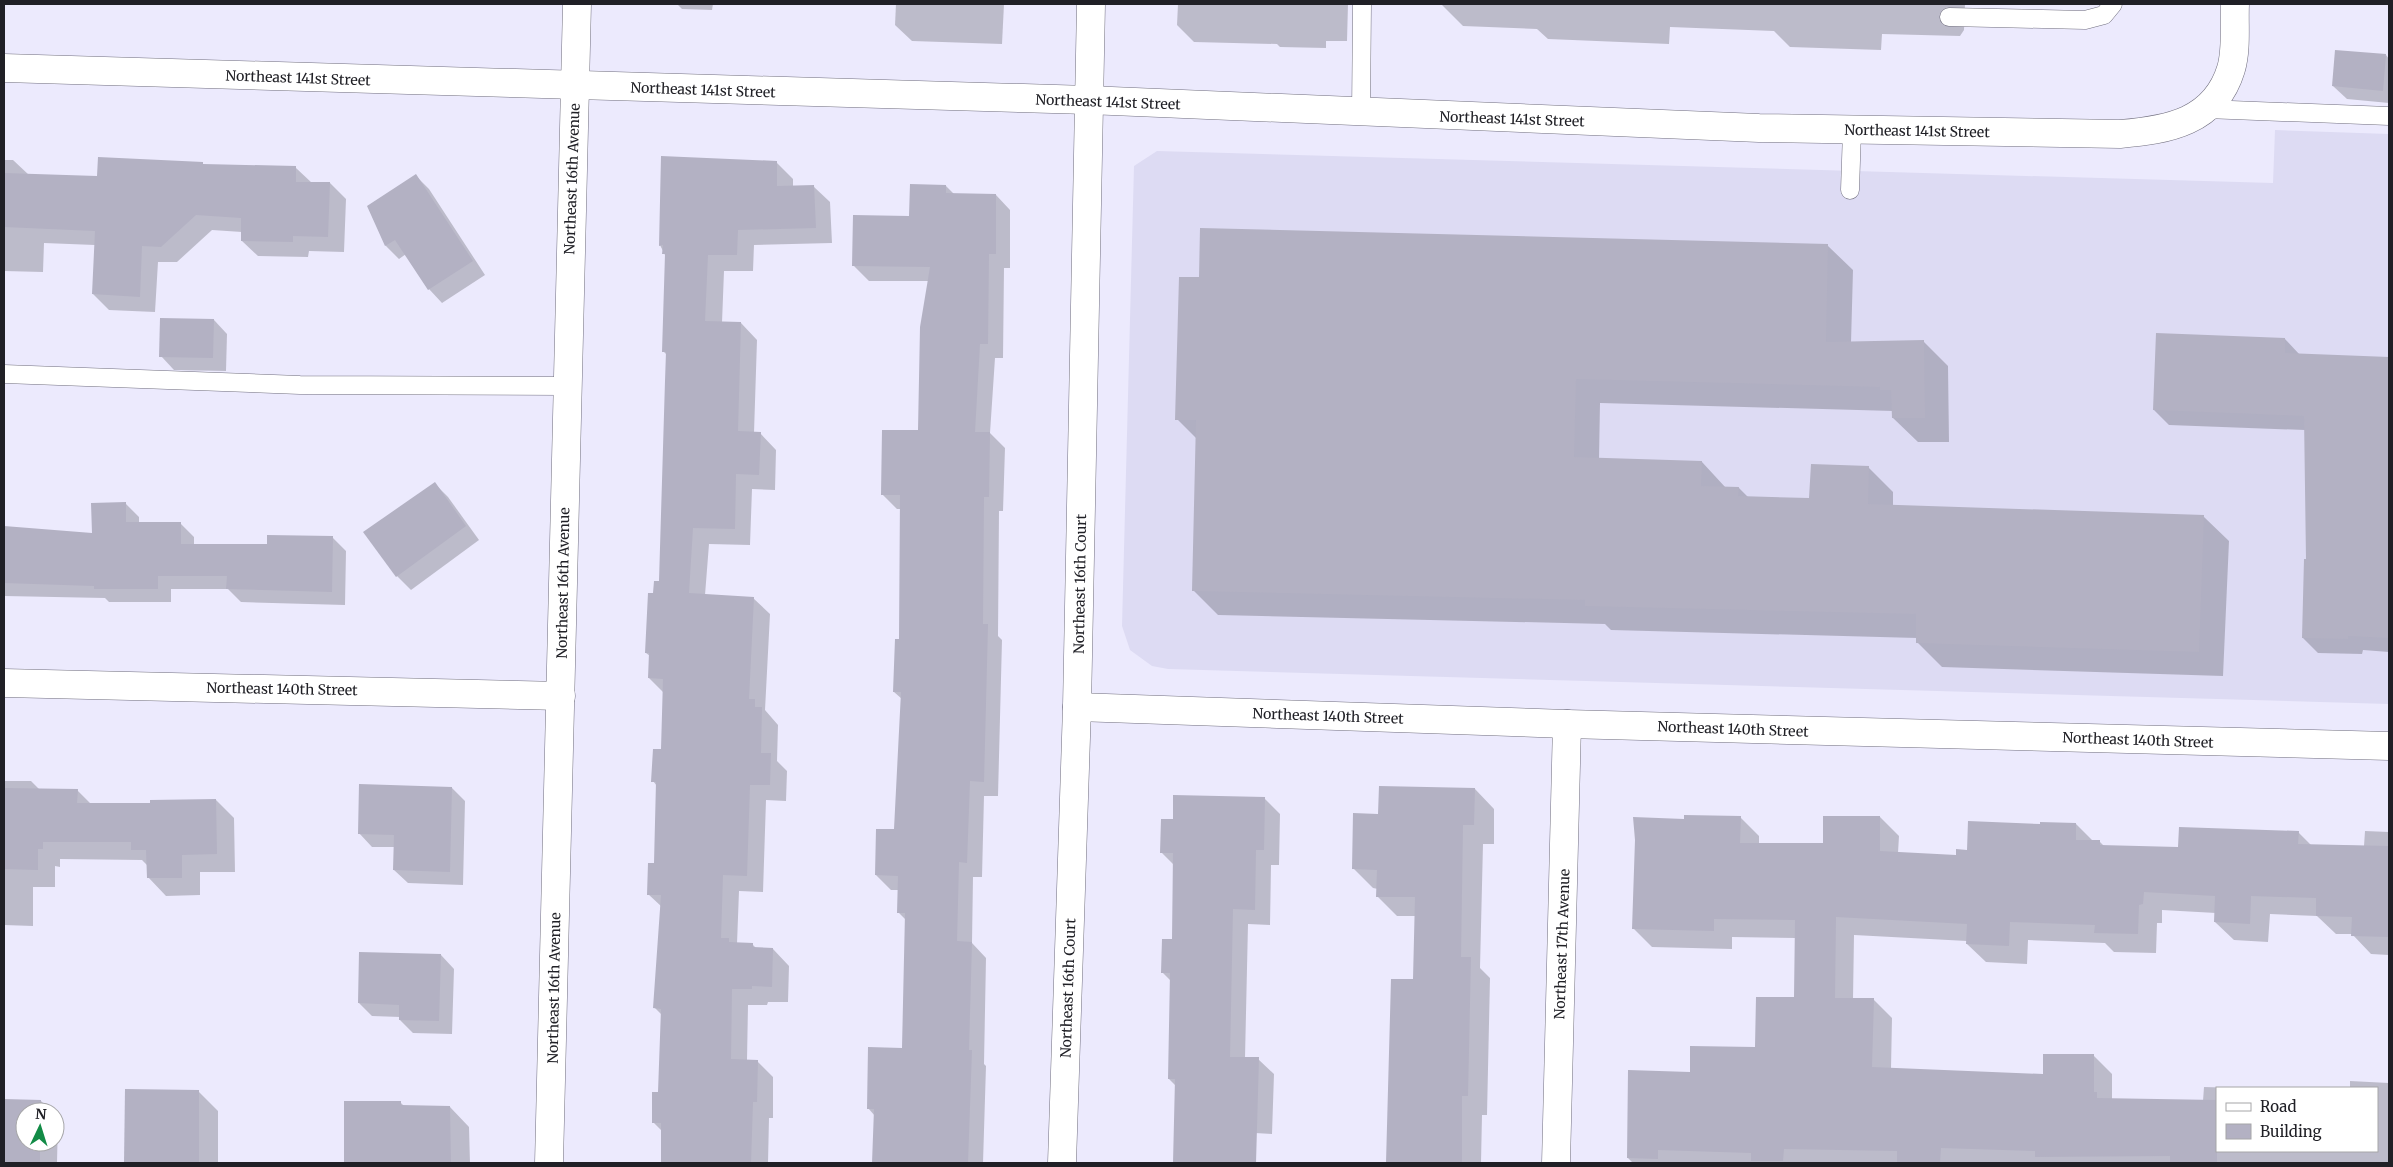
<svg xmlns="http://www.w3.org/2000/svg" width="2393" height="1167" font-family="Merriweather,serif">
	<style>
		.built { fill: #dddbf3 }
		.shadow { fill: #0003 }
		.building { fill: #b3b1c3 }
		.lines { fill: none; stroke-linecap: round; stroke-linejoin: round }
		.service-casing { stroke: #716f7f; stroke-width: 19 }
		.minor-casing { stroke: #716f7f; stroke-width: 29 }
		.tertiary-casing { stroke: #716f7f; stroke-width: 29 }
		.service { stroke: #fff; stroke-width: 18 }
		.minor { stroke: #fff; stroke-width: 28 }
		.tertiary { stroke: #fff; stroke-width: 28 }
		.labels { text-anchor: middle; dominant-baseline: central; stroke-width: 5; stroke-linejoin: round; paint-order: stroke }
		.street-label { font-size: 14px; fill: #202026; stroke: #fff }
	</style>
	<rect width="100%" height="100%" fill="#eceafd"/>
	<polygon class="built" points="2275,130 2389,134 2389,704 1168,669 1152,666 1130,650 1122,626 1134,166 1157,151 2273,183"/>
	<g class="shadow">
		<polygon points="677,4 713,4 712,10 682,9"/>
		<polygon points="896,4 1004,4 1002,44 912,41 895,25"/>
		<polygon points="1178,4 1348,4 1347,41 1326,41 1326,48 1280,47 1277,44 1194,42 1177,25"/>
		<polygon points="1441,4 1965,4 1964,30 1960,36 1882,34 1881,50 1790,47 1774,31 1670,27 1669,44 1548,39 1537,29 1463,26"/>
		<polygon points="2386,55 2389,59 2389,103 2347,99 2333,86"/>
		<polygon points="4,160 13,160 29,175 98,178 204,166 296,168 312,183 330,183 346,199 344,252 309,251 308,257 258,256 242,241 242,232 212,230 177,262 158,262 155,312 109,310 93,294 95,245 44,243 43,272 4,271"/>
		<polygon points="776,162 793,179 793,187 813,186 830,202 832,243 754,245 753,271 724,271 722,323 741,323 757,340 754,433 760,433 776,450 775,490 752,489 750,545 709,544 705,595 753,598 770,614 765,710 778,725 777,761 787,771 786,801 766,800 763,892 739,891 737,944 752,944 757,949 773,949 789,966 788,1002 768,1002 767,1005 748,1005 747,1061 757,1061 773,1077 773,1118 769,1118 768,1163 662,1163 663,1132 653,1122 660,1094 662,1015 655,1008 662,907 648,894 655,864 657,786 653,781 662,750 664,693 649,678 650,656 646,653 654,595 660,583 667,355 663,351 666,257 660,245"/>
		<polygon points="416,176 429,189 485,275 442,303 429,289 406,254 399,259 386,246 368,206"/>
		<polygon points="946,186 955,195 996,195 1010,210 1010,268 1004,268 1003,358 995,358 990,433 1005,448 1003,511 999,511 998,636 1002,640 998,796 984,796 982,877 973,877 972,943 986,958 984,1064 986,1066 983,1163 873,1163 875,1116 868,1108 903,1049 906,920 898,912 899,890 891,890 876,875 895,830 902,699 894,692 900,640 901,509 897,509 882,494 919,432 929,281 869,281 854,266"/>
		<polygon points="1828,246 1853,270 1851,343 1923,341 1948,366 1949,442 1918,442 1893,418 1893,411 1600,403 1599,459 1702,462 1726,488 1739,488 1748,497 1811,499 1868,467 1893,492 1893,506 2204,517 2229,541 2223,676 1942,667 1917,642 1917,638 1611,630 1605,624 1218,615 1193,590 1197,439 1177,419"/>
		<polygon points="214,320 227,334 226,371 174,370 161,356"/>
		<polygon points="2285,339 2300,355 2389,359 2389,652 2363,650 2362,654 2318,653 2303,638 2307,560 2305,430 2169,425 2154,410"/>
		<polygon points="435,484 448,497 479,540 411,590 397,576 365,532"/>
		<polygon points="126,504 139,517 139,523 181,524 194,537 194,545 268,545 333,538 346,551 345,605 241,602 228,589 171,589 171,602 109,602 105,598 4,596 4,527 94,534"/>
		<polygon points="4,781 31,781 40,790 77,790 91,804 152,804 216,800 234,818 235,872 200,872 200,895 166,896 148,877 148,866 142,860 60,859 60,867 55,866 55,887 33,887 33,926 4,925"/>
		<polygon points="452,788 465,801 463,885 408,883 394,870 395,847 372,847 359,833"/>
		<polygon points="1475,789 1494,809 1494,844 1483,844 1480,968 1490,978 1487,1115 1482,1115 1481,1163 1387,1163 1392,980 1415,981 1416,916 1397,916 1377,896 1378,889 1373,888 1354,869 1380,815"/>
		<polygon points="1264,798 1280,814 1279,865 1271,865 1270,925 1248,924 1245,1058 1258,1059 1274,1074 1272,1134 1255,1133 1254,1163 1174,1163 1176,1086 1169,1079 1171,981 1162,972 1173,940 1174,865 1162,853 1174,820"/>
		<polygon points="1740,817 1759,836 1759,844 1825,845 1880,817 1899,836 1898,853 1957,856 2041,825 2076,824 2093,841 2100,842 2104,846 2179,848 2298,832 2311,845 2364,846 2365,831 2389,832 2389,955 2371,954 2352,934 2336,934 2317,916 2270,914 2268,942 2234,940 2215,922 2216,913 2162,910 2162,923 2157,923 2156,953 2114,952 2105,943 2028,940 2027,964 1986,962 1967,944 1967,941 1854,935 1853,999 1873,999 1892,1018 1891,1069 2044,1075 2093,1055 2112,1074 2112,1100 2203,1101 2204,1087 2240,1088 2217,1088 2217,1151 2377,1151 2377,1088 2350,1088 2350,1081 2389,1083 2389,1163 1633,1163 1628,1158 1691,1073 1756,1048 1795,999 1796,938 1732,937 1732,949 1652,947 1633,928 1685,820"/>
		<polygon points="441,955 454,969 452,1034 413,1033 400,1020 400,1017 372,1016 359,1003"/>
		<polygon points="126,1091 199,1092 218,1111 218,1163 125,1163"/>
		<polygon points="4,1100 41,1101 52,1112 25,1112 25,1142 55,1142 55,1115 58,1119 57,1163 4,1163"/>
		<polygon points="400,1102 405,1107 450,1107 469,1127 470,1163 345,1163 345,1103"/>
	</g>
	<g class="building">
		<polygon points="2335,50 2386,54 2383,91 2332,86"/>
		<polygon points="661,156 777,161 777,186 814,185 816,228 738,230 737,255 708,255 705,321 741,322 738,431 761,432 759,475 736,474 735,529 693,528 689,593 754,597 749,699 755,699 755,707 762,707 761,753 771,753 770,785 750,785 747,876 723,875 721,938 729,938 729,942 753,943 753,947 773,948 772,987 752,986 752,989 732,989 731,1059 758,1060 757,1102 753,1102 751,1163 661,1163 661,1123 652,1123 652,1092 658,1092 661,1009 653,1008 661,895 647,895 648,863 654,863 656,782 651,782 653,749 661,749 663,679 648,678 649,653 645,653 648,593 653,593 654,581 659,581 665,381 666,352 662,352 665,254 662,254 663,245 659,246"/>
		<polygon points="98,157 203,162 203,164 296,166 296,182 330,182 328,237 293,236 293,242 241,241 241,218 196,215 161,247 142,246 140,297 92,294 95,231 4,227 4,173 97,176"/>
		<polygon points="416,174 473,261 428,290 395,240 385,246 367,206"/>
		<polygon points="910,184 946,185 946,193 996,194 996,254 989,254 988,344 980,344 975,432 990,432 989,497 984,497 983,624 988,624 984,782 970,781 967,863 959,862 957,941 972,942 969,1050 972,1050 968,1163 872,1163 874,1109 867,1109 868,1047 902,1048 905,913 897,913 898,876 875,875 876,829 894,829 901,692 893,692 895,639 899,639 900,495 881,495 882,430 918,430 920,327 930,267 852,266 853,215 909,216"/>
		<polygon points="1200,228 1828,244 1826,342 1924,340 1925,418 1892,418 1891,390 1880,390 1880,387 1576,379 1574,457 1702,461 1701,486 1739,487 1738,496 1809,498 1811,464 1869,466 1868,504 2204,515 2199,652 1916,643 1916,614 1585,606 1585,600 1192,591 1196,420 1175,420 1179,277 1199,277"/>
		<polygon points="160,318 214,319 213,358 159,357"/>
		<polygon points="2156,333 2285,338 2285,353 2389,357 2389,638 2348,636 2348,639 2302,638 2304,559 2306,559 2304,416 2153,410"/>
		<polygon points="435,482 466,526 396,577 363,532"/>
		<polygon points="126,502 126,522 181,522 181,544 267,544 267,535 333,536 332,592 226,589 227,576 158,576 158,589 94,589 94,586 4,583 4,526 92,533 91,503"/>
		<polygon points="359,784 452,787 450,872 393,870 394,835 358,834"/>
		<polygon points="1379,786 1475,788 1474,825 1463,825 1461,957 1471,957 1468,1096 1462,1096 1462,1163 1386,1163 1391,979 1413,979 1415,897 1376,897 1377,870 1352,869 1353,813 1378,814"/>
		<polygon points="4,788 78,789 77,803 150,803 150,800 216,799 217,854 182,855 182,878 147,878 146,850 131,850 131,842 43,842 43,849 38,849 38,870 4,869"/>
		<polygon points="1173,795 1265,797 1264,850 1256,850 1255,910 1233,909 1230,1057 1259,1057 1256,1163 1173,1163 1175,1079 1168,1079 1170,973 1161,973 1162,939 1172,939 1173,853 1160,853 1161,819 1173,819"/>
		<polygon points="1684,815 1741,816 1740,843 1823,843 1823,816 1880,816 1880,851 1956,855 1956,849 1967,850 1968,821 2040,824 2040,822 2076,823 2076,840 2100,840 2100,845 2178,847 2179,827 2299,831 2298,844 2389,846 2389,937 2351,936 2352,917 2316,916 2316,898 2251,896 2250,924 2214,922 2215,896 2144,892 2143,904 2139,905 2138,934 2094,933 2095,925 2010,922 2009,946 1966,944 1967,924 1836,917 1835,998 1874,998 1872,1067 2043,1074 2043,1054 2094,1054 2094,1092 2097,1092 2097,1098 2217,1100 2217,1163 2170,1163 2170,1156 2035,1157 2035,1151 1941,1148 1940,1163 1897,1162 1897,1151 1784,1149 1783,1161 1751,1161 1751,1153 1658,1150 1658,1159 1627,1158 1628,1070 1690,1072 1690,1046 1755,1047 1756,997 1794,997 1795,920 1714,919 1714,931 1632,929 1635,840 1633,817 1684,819"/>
		<polygon points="359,952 441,954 439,1021 399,1020 399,1005 358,1003"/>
		<polygon points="125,1089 199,1090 199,1163 124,1163"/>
		<polygon points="4,1099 41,1100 41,1112 25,1112 25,1142 40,1142 40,1163 4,1163"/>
		<polygon points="344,1101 401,1101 401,1105 450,1106 451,1163 344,1163"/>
	</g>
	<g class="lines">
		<defs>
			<g id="service">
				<polyline points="1949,17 2085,20 2104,15 2113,4"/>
				<polyline points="2206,109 2389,116"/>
				<polyline points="1361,113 1362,4"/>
				<polyline points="1850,190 1852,131"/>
				<polyline points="4,374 300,385 567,386"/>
			</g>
			<g id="minor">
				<path d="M4,68L1088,100L1759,128L2120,134C2168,130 2215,122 2231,69C2237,49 2234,24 2235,4"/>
				<polyline points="4,683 561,696"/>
				<polyline points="1077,707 1567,724 2389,746"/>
				<polyline points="1062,1163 1077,707 1091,4"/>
				<polyline points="1556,1163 1567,724"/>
			</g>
			<polyline id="tertiary" points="549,1163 577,4"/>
		</defs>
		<use href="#service" class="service-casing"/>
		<use href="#minor" class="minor-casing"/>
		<use href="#tertiary" class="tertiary-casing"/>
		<use href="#service" class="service"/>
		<use href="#minor" class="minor"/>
		<use href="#tertiary" class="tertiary"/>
	</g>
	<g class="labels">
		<g class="street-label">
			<text transform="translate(298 78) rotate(2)">Northeast 141st Street</text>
			<text transform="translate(703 90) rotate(2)">Northeast 141st Street</text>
			<text transform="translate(1108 102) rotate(2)">Northeast 141st Street</text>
			<text transform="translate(1512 119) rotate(2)">Northeast 141st Street</text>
			<text transform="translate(1917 131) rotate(1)">Northeast 141st Street</text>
			<text transform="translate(572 179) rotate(-88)">Northeast 16th Avenue</text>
			<text transform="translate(563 583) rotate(-89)">Northeast 16th Avenue</text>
			<text transform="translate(1080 584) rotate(-89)">Northeast 16th Court</text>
			<text transform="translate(282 689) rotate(1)">Northeast 140th Street</text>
			<text transform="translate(1328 716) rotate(2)">Northeast 140th Street</text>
			<text transform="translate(1733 729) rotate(2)">Northeast 140th Street</text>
			<text transform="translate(2138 740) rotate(2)">Northeast 140th Street</text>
			<text transform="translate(1562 944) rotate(-88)">Northeast 17th Avenue</text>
			<text transform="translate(554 988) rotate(-89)">Northeast 16th Avenue</text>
			<text transform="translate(1068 988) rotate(-88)">Northeast 16th Court</text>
		</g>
	</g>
	<rect width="2393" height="1167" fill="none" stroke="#202026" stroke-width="10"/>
	<rect x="2216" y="1087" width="162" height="65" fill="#ffffff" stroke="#a6a6a8"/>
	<rect x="2226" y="1103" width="25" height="8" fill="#ffffff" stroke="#a6a6a8"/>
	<text x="2260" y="1112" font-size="15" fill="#202026">Road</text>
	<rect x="2226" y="1124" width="25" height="15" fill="#b3b1c3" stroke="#a6a6a8"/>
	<text x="2260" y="1137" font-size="15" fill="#202026">Building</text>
	<g transform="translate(40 1127) rotate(4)"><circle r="24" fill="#ffffff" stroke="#a6a6a8"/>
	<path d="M0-4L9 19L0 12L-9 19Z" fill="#128b46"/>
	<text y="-8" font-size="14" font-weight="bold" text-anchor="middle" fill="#202026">N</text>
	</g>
</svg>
